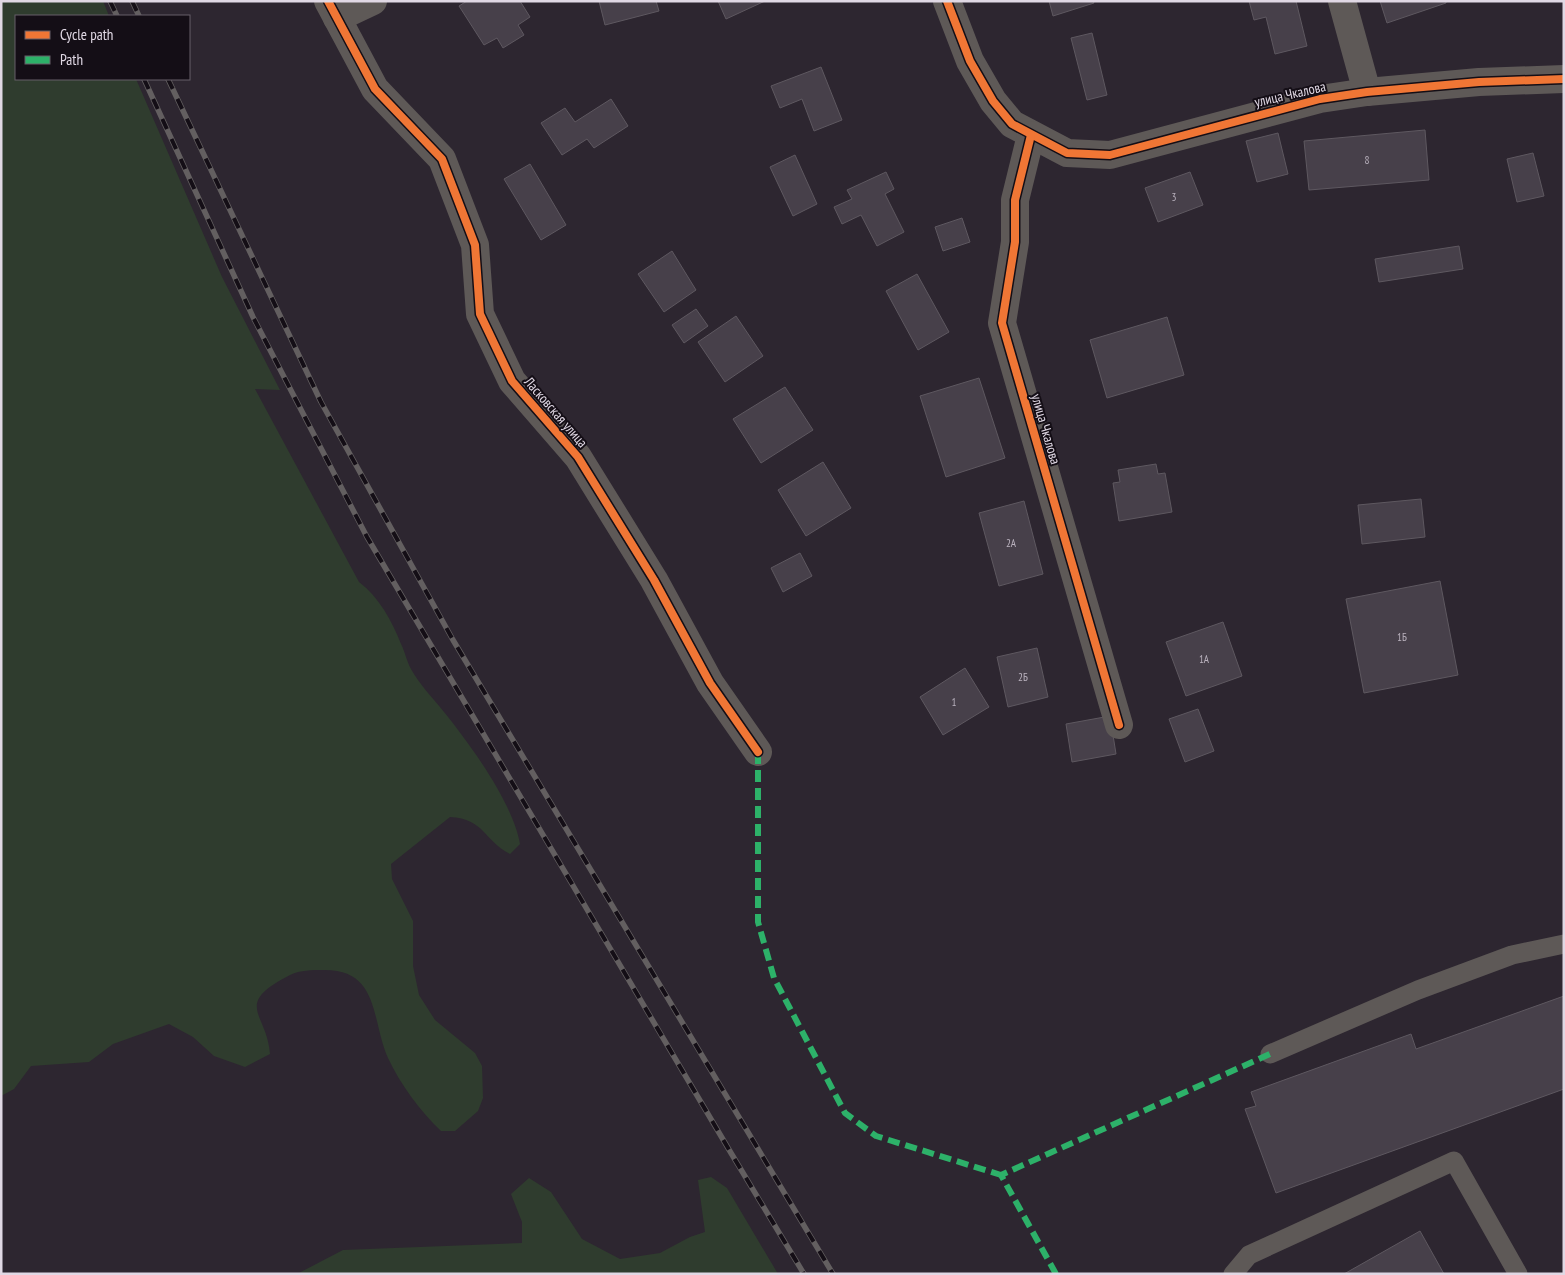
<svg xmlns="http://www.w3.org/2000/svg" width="1565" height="1275" font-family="'PT Sans Narrow',sans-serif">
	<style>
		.green { fill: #2f3c2e }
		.building { fill: #47404a; stroke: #5e5860 }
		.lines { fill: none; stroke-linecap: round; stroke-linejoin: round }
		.service { stroke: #5e5957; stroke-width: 19 }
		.minor { stroke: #5e5957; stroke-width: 28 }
		.rail-casing { stroke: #635f60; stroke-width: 5.5 }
		.rail { stroke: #140e16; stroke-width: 4; stroke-dasharray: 11; stroke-linecap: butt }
		.quiet { stroke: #2db169; stroke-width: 6; stroke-dasharray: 12 6; stroke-linecap: butt }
		.cycleway-casing { stroke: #140e16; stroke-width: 11 }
		.cycleway { stroke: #f07635; stroke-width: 8 }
		.labels { text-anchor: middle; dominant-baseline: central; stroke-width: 4; stroke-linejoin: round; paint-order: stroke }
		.number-label { font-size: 11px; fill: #bab2be }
		.street-label { font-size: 14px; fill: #e0d8e4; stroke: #140e16 }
	</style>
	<rect width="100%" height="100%" fill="#2d2630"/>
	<g class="green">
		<path d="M1,1H103L109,16H16V79H136L222,277L280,390L255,389L359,582C379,597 392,621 401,644C405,652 407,662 411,669C419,684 433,698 444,712C470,744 513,803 520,844L510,854C483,840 485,819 450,817L391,864L392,879L413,921V966L419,995L435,1020L475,1053L482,1066L483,1098L478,1111L455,1131H441C421,1112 400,1084 388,1058C371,1020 380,969 323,970C311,970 301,970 290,975C232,1005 267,1012 270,1054L245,1067L214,1056L193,1037L169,1024L113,1044L89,1062L31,1066L14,1089L1,1096Z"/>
		<polygon points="711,1177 727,1188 778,1274 297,1274 343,1250 522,1243 522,1222 511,1194 529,1178 551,1192 582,1239 620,1259 660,1253 690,1237 705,1232 698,1180"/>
	</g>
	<g class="building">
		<polygon points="467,1 520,1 530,17 518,25 524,35 503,48 497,38 484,45 459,6"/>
		<polygon points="599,1 656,1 659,11 605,25"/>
		<polygon points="718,1 765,1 726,19"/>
		<polygon points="1049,1 1093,1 1094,3 1053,16"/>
		<polygon points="1249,1 1296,1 1307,46 1275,54 1266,17 1254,20"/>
		<polygon points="1380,1 1446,1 1446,3 1387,23"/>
		<polygon points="1092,33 1107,95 1087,100 1071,38"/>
		<polygon points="821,67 842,120 814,131 802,99 780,108 771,86"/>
		<polygon points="611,99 628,126 594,148 587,139 562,155 541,123 565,108 575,122"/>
		<polygon points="1425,130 1429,180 1309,190 1304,141"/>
		<polygon points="1278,133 1288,174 1257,182 1246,141"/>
		<polygon points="1533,153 1544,196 1517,202 1507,159"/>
		<polygon points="795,155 817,204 793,216 770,167"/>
		<polygon points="530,164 566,225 541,240 504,179"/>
		<polygon points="886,172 894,189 885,194 904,232 877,246 861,215 842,224 834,207 852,199 847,190"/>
		<polygon points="1190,172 1203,205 1158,222 1145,188"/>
		<polygon points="962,218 970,242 943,251 935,227"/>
		<polygon points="1459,246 1463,269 1379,282 1375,259"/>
		<polygon points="672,251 696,290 664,312 638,274"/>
		<polygon points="917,274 949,332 918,350 886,291"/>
		<polygon points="696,309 708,326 684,343 672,325"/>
		<polygon points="736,316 763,356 725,382 698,342"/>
		<polygon points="1167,317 1184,375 1107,398 1090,340"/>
		<polygon points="979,378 1005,458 946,477 920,396"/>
		<polygon points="785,387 813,430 761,463 733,419"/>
		<polygon points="823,462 851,508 806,536 778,490"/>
		<polygon points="1156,464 1158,474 1165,473 1172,512 1119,521 1113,483 1120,482 1118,470"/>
		<polygon points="1421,499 1425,537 1362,544 1358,505"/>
		<polygon points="1024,501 1043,574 999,586 979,513"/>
		<polygon points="800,553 812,576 783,592 771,568"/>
		<polygon points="1440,581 1458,675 1364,693 1346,599"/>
		<polygon points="1223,622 1242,676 1186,696 1166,642"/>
		<polygon points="1037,648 1048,697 1008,707 997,657"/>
		<polygon points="965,668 989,707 943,735 920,697"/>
		<polygon points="1198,709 1214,751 1185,762 1169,719"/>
		<polygon points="1110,716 1116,754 1072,762 1066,724"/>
		<polygon points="1564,996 1564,1089 1276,1193 1245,1109 1256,1106 1251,1092 1411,1034 1416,1049"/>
		<polygon points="1420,1231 1444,1274 1344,1274"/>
	</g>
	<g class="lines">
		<g class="service">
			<polyline points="1270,1054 1418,990 1512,955 1564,944"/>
			<polyline points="1233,1274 1249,1255 1454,1161 1518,1274"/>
		</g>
		<g class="minor">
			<polyline points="328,1 375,89 442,159 475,245 480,314 512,381 578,457 654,580 710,683 758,752"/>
			<polyline points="947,1 970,61 993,101 1012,124 1067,153 1110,155 1320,99 1367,92 1479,82 1564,79"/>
			<polyline points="1342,1 1367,92"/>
			<polyline points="337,18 373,1"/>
			<polyline points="1031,135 1015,200 1015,242 1002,323 1119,725"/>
		</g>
		<defs>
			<g id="rail">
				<polyline points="110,1 117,16"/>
				<polyline points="132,1 139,16"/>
				<polyline points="144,79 253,317 367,537 731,1153 804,1274"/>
				<polyline points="168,79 321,402 453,640 833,1274"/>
			</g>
		</defs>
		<use href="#rail" class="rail-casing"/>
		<use href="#rail" class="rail"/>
		<g class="quiet">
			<polyline points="758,752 758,922 774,978 845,1113 876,1136 1001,1175"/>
			<polyline points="1056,1274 1001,1175 1270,1054"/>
		</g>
		<defs>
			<g id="cycleway">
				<polyline points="328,1 375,89 442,159 475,245 480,314 512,381 578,457 654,580 710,683 758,752"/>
				<polyline points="947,1 970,61 993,101 1012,124 1067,153 1110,155 1320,99 1367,92 1479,82 1564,79"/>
				<polyline points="1031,135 1015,200 1015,242 1002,323 1119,725"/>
			</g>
		</defs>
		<use href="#cycleway" class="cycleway-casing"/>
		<use href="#cycleway" class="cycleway"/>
	</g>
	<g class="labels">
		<g class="number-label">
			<text x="1367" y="160">8</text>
			<text x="1174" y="197">3</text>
			<text x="1011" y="543">2А</text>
			<text x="1402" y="637">1Б</text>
			<text x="1204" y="659">1А</text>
			<text x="1023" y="677">2Б</text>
			<text x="954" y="702">1</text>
		</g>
		<g class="street-label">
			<text transform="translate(1290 94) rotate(-13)">улица Чкалова</text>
			<text transform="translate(556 412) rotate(49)">Ласковская улица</text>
			<text transform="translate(1046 429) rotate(74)">улица Чкалова</text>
		</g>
	</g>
	<rect width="1565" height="1275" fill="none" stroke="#e0d8e4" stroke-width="5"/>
	<rect x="15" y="15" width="175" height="65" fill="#140e16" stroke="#665f68"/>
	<rect x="25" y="31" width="25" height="8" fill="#f07635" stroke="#665f68"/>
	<text x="60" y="40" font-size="15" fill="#e0d8e4">Cycle path</text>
	<rect x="25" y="56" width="25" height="8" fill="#2db169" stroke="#665f68"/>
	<text x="60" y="65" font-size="15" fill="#e0d8e4">Path</text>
</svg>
